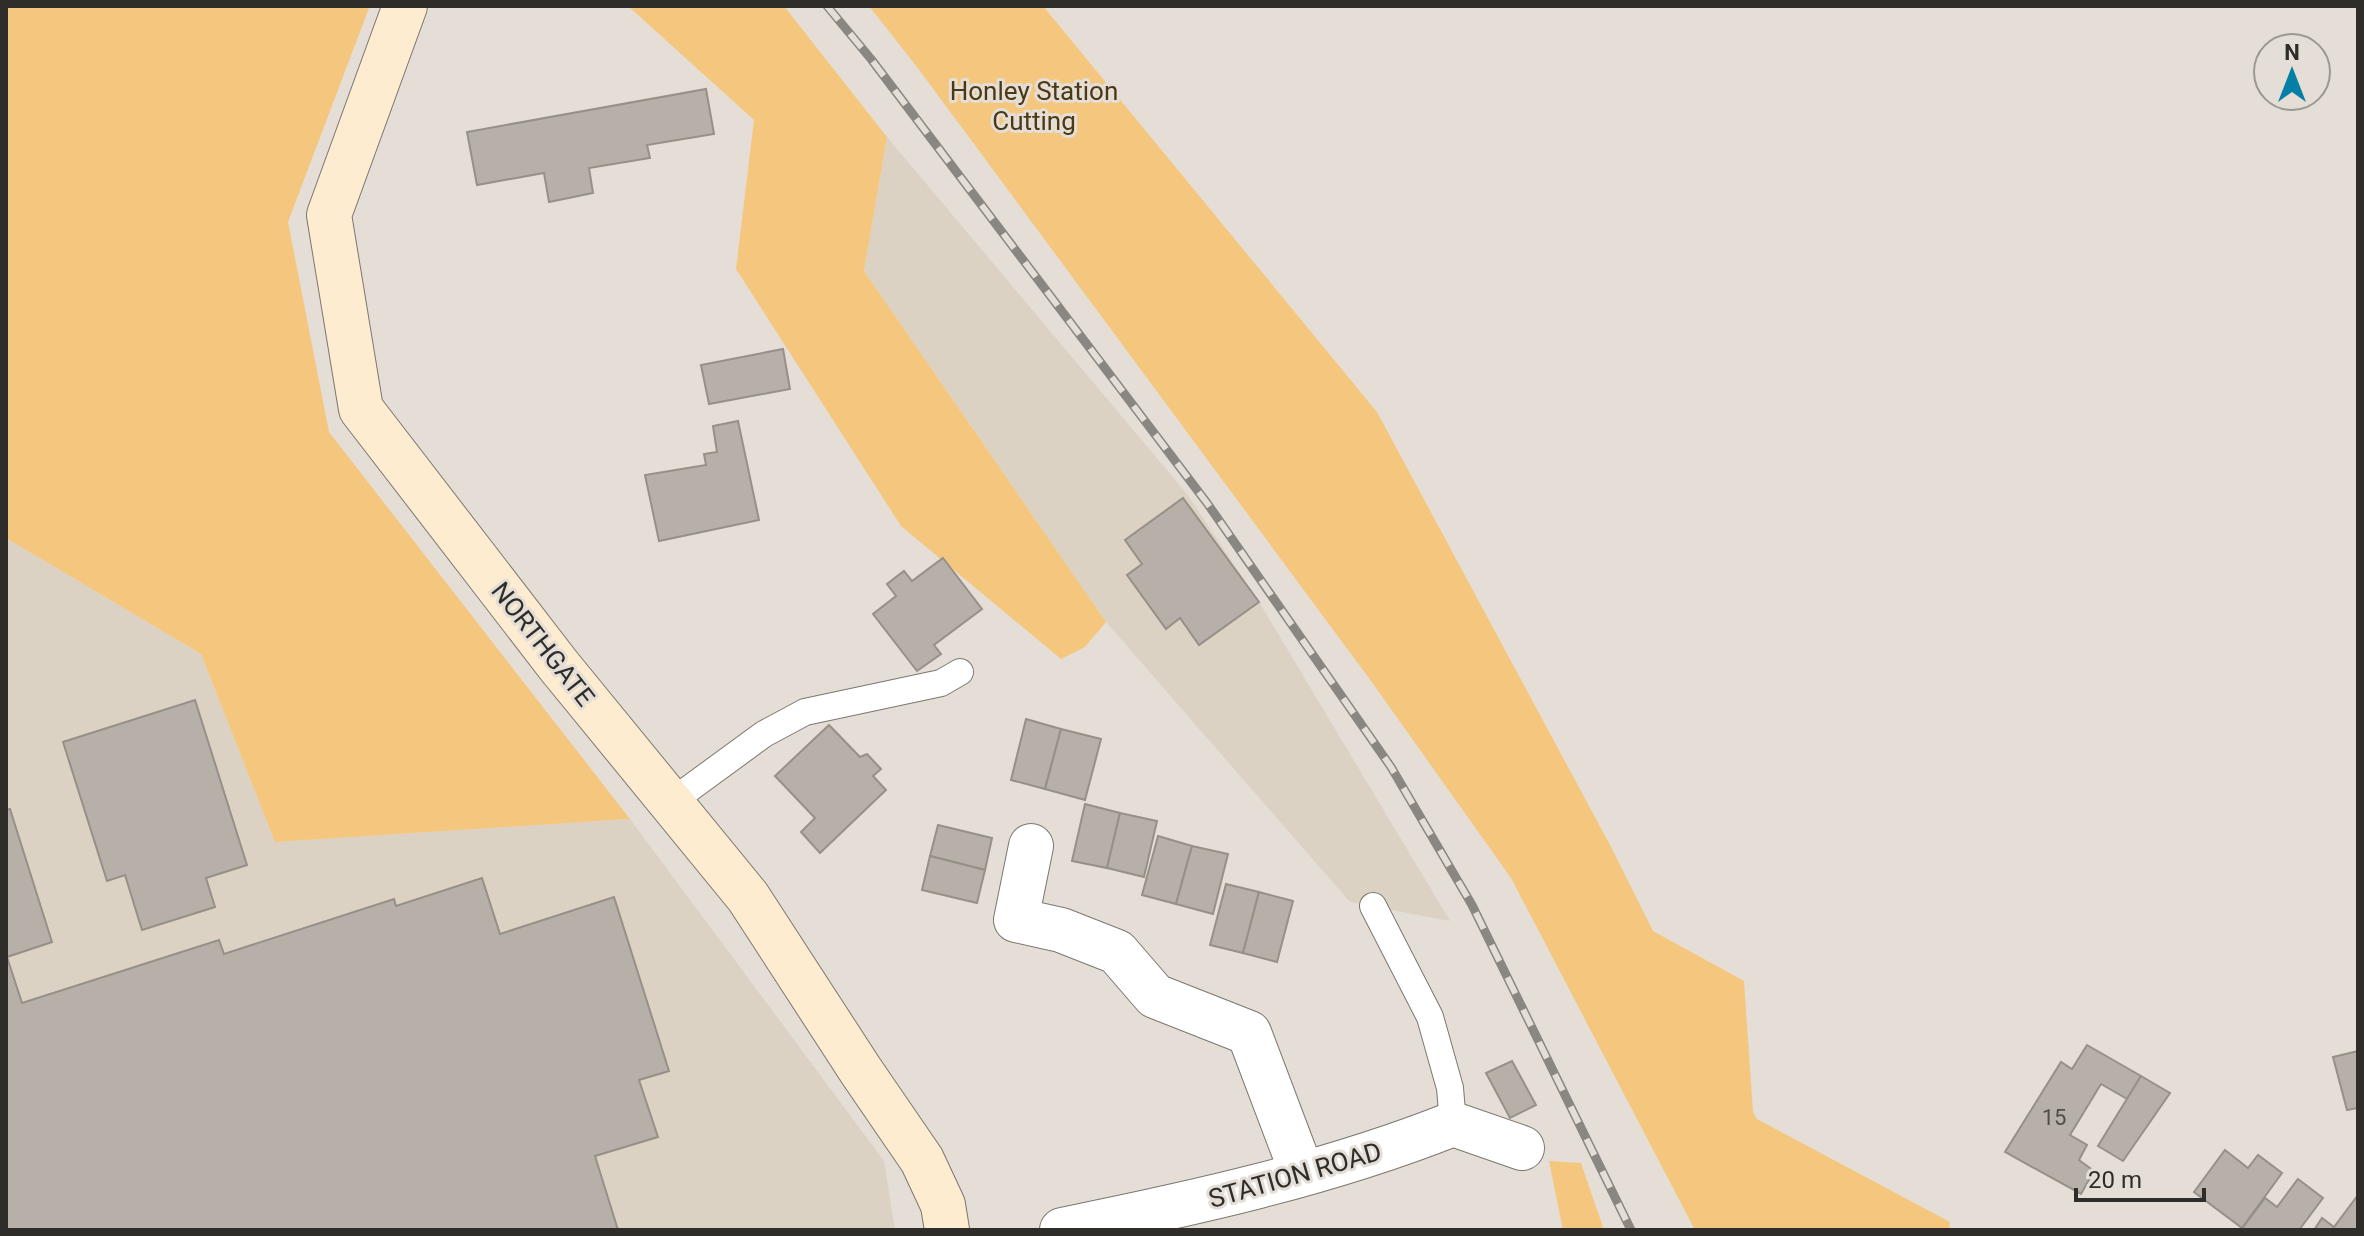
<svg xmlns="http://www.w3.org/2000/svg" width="2364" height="1236" font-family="Roboto,sans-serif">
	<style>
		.built { fill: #dcd2c3 }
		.green { fill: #f5c77e }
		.building { fill: #b6b0a8; stroke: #969088; stroke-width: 2 }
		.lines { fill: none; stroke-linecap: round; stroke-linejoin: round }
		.lane-casing { stroke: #7c776f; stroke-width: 28 }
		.street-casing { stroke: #7c776f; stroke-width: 46 }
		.secondary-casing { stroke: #7c776f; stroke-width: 46 }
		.lane { stroke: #fff; stroke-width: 26 }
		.street { stroke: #fff; stroke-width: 44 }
		.secondary { stroke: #fdecd0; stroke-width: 44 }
		.rail-casing { stroke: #8a8681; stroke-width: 9 }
		.rail { stroke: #e4ded6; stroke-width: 6; stroke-dasharray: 18; stroke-linecap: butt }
		.labels { text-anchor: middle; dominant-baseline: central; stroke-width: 6; stroke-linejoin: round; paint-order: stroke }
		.number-label { font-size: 22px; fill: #514e4a }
		.park-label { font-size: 26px; fill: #4c3815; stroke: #e4ded6 }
		.street-label { font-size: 26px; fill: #2f2d2a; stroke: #e4ded6 }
	</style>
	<rect width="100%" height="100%" fill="#e4ded6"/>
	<g class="built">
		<polygon points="887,137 1187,494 1259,602 1450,921 1350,902 1106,622 864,271"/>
		<polygon points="6,538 201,654 275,842 630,819 884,1161 895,1230 6,1230"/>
	</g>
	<g class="green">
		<polygon points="6,6 363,6 369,8 288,222 329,432 630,819 275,842 201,654 6,538"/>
		<polygon points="628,6 784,6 887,137 864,271 1106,622 1085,647 1061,659 901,526 736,269 754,120"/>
		<polygon points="869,6 1043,6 1377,412 1610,845 1653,931 1744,981 1753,1112 1757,1119 1950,1222 1949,1230 1695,1230 1511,878 1371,681 917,67"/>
		<polygon points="1549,1161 1581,1163 1604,1230 1563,1230"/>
	</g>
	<g class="building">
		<polygon points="706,89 714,134 647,145 650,158 589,168 593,193 549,202 544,173 477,185 467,132"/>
		<polygon points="783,349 790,389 709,404 701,365"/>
		<polygon points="738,421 759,520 659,541 645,475 706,465 704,454 717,452 713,426"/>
		<polygon points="1183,498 1259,602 1199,645 1180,618 1166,629 1127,575 1142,564 1125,540"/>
		<polygon points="943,558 982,609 934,645 941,654 917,671 873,614 896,596 887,584 904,571 912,581"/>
		<polygon points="195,700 247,865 206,878 215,907 142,930 125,875 107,881 63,742"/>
		<polygon points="1026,719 1061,729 1045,789 1011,780"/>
		<polygon points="829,725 860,757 867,754 881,769 873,776 886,790 820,853 801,832 815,818 775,776"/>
		<polygon points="1061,729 1101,739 1085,800 1045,789"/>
		<polygon points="1085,804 1120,813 1107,868 1072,861"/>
		<polygon points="10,809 52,942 7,957 22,1003 219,940 224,954 394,899 396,906 482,878 500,934 614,897 669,1071 639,1080 658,1137 595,1156 618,1230 6,1230 6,810"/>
		<polygon points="1120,813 1157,821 1144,877 1107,868"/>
		<polygon points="938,825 992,838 985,870 930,856"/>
		<polygon points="1158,836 1192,846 1176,904 1142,895"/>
		<polygon points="1192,846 1228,854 1213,914 1176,904"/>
		<polygon points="930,856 985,870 977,903 922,890"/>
		<polygon points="1226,884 1259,892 1243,953 1210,945"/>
		<polygon points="1259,892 1293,901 1277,962 1243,953"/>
		<polygon points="2087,1045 2141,1076 2127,1099 2101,1084 2070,1135 2087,1145 2079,1160 2094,1171 2081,1194 2005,1152 2061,1062 2072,1069"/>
		<polygon points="2358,1051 2358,1108 2347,1110 2333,1057"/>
		<polygon points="1512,1061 1536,1105 1510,1118 1486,1073"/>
		<polygon points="2141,1076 2170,1093 2123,1161 2098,1146"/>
		<polygon points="2225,1150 2248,1168 2258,1155 2282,1173 2242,1228 2194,1192"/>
		<polygon points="2298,1179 2323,1198 2299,1230 2241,1230 2265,1198 2277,1207"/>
		<polygon points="2358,1195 2358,1230 2314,1230 2322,1218 2334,1227"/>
	</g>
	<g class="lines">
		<defs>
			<g id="lane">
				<polyline points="671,802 764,734 805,712 941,683 960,672"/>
				<polyline points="1373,906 1430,1017 1450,1088 1453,1124"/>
			</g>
			<g id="street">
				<polyline points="1031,846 1016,920 1061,930 1117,952 1155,996 1249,1033 1302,1173"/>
				<path d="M1062,1230C1195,1203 1327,1174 1453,1124L1522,1148"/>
			</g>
			<polyline id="secondary" points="405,6 329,215 361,409 559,666 748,897 861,1071 922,1160 943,1205 947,1230"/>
		</defs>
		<use href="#lane" class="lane-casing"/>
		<use href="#street" class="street-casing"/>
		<use href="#secondary" class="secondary-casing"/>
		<use href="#lane" class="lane"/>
		<use href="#street" class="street"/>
		<use href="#secondary" class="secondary"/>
		<defs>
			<polyline id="rail" points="827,6 871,59 1207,503 1391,767 1472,905 1631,1230"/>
		</defs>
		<use href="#rail" class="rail-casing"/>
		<use href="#rail" class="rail"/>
	</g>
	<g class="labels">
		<g class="number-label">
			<text x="2054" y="1117">15</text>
		</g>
		<g class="park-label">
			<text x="1034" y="91">Honley Station<tspan x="1034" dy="30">Cutting</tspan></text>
		</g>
		<g class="street-label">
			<text transform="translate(543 644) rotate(52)">NORTHGATE</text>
			<text transform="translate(1295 1175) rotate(-16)">STATION ROAD</text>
		</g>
	</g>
	<rect width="2364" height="1236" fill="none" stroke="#2f2d2a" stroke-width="16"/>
	<g transform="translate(2292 72)"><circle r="38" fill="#e4ded6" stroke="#9c9791" stroke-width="2"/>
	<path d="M0-6L14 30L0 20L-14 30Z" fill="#047fa5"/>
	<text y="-12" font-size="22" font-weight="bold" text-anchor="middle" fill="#2f2d2a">N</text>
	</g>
	<path d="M2076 1188v12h128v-12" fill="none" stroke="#2f2d2a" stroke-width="4"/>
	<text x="2088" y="1188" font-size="24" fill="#2f2d2a" stroke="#e4ded6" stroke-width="6" paint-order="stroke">20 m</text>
</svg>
